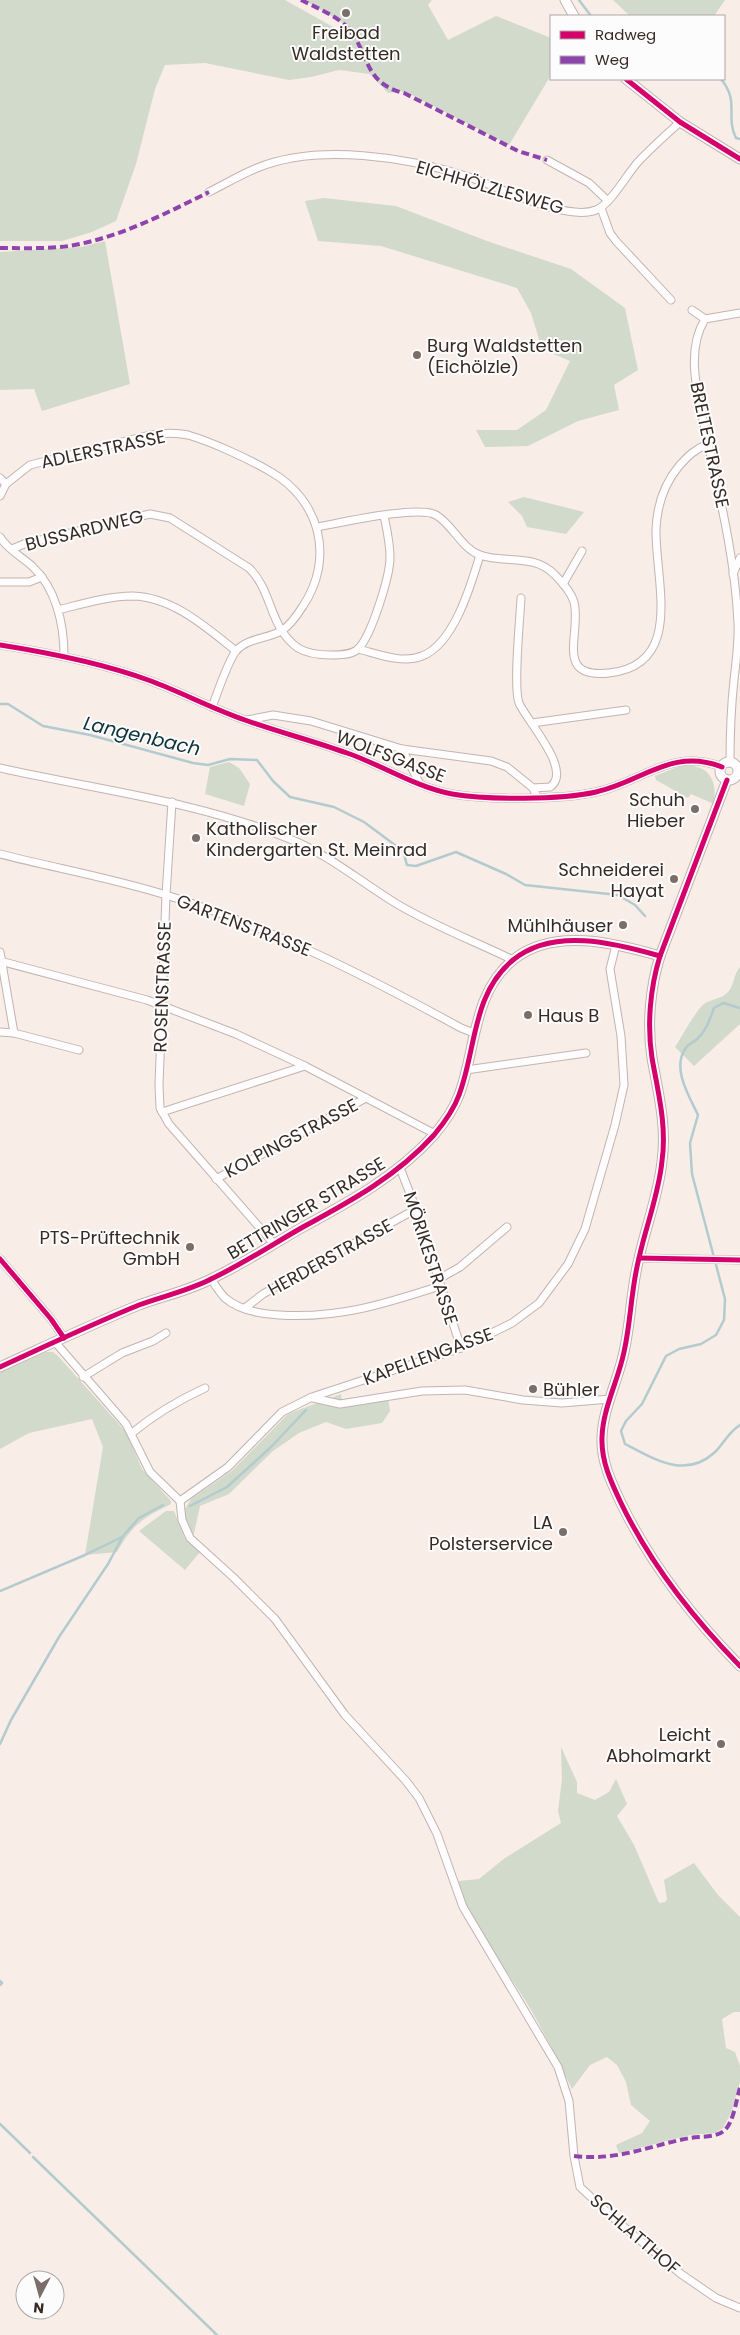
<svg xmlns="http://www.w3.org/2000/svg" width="740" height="2335" font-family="Poppins,sans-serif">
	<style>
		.green { fill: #d1dacb }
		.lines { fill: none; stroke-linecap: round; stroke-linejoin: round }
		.stream { stroke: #b3cbcf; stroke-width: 2.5 }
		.minor-casing { stroke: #c1b5b1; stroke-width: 9 }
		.tertiary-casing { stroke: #c1b5b1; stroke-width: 11 }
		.minor { stroke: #fefcfc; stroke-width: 7 }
		.tertiary { stroke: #fefcfc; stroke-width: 9 }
		.quiet { stroke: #8e44ad; stroke-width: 4; stroke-dasharray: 8 4; stroke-linecap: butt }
		.cycleway-casing { stroke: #fcfcfc; stroke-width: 8 }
		.cycleway { stroke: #d6006c; stroke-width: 5 }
		.poi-dot { fill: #7b6e69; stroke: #fcfcfc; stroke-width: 2 }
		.labels { text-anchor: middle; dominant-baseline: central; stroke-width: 4; stroke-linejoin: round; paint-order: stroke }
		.poi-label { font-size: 18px; fill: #372a25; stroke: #fcfcfc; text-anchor: end }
		.street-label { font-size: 18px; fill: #372a25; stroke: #fcfcfc }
		.water-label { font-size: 19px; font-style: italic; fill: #0c343a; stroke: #fcfcfc }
	</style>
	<rect width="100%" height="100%" fill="#f9ede8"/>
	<g class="green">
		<polygon points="0,0 285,0 344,33 350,27 304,0 432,0 428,5 448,40 496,16 551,38 551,75 509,145 404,91 388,93 370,74 339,70 311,77 289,80 205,63 165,65 155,89 136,164 116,221 92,232 62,241 0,241"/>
		<polygon points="613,0 725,0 714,16 630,16"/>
		<polygon points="324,198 396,206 487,241 571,269 625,308 638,370 614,385 619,410 578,421 528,446 485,447 476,430 517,430 546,410 570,361 542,349 531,313 517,288 381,246 318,241 305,201"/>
		<polygon points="105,241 130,384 42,411 34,389 0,390 0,252 81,247"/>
		<polygon points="524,497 584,512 566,534 527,527 522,516 508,502"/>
		<polygon points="229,762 239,768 250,784 244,806 205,794 210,767"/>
		<path d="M680,766C707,763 718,778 714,804L691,794L688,798L656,780L655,776Z"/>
		<path d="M740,967V1024L694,1066L675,1047C681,1038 696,1010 704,1004C711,999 722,999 728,992C735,984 733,975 740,967Z"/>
		<path d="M46,1352H53L58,1356L126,1432L142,1469L171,1501V1504C143,1518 133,1524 117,1552L85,1555L103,1447L92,1419L29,1433L0,1449V1373Z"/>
		<polygon points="341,1394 343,1407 388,1398 390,1411 382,1423 346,1429 326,1422 299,1433 273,1451 229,1494 200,1506 193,1538 184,1518 185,1509 191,1499 233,1470 288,1414"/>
		<polygon points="166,1511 174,1511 184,1536 200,1552 185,1570 139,1531"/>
		<path d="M561,1747L577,1782V1793L595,1800L609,1792L616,1779L627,1804L617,1816L634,1845L659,1903L665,1902L667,1899L664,1880L694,1863L718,1895L740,1917V2012H734L722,2019L726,2048L735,2052L740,2066V2082L731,2113L723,2128L715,2133L690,2135L619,2153L616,2145L642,2133L650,2121L631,2105L626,2082L617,2065L607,2057L590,2065L572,2089C559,2062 546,2036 531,2010C506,1968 475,1930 457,1884L459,1881L479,1879L505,1858L561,1823L558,1811L562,1779Z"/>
	</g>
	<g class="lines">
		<g class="stream">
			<polyline points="579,0 591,16"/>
			<path d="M721,79C740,102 725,116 736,138L740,139"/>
			<polyline points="0,704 8,704 43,726 90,735 193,763 208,765 230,759 257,760 273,781 290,797 334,807 364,822 403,851 407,865 416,866 456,852 506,874 525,885 618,895 635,905 645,916"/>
			<path d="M740,1008L723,1003L714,1008C710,1019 706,1031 697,1039C694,1042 688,1044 685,1049C672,1069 689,1096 698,1115L690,1143L692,1174L725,1299L724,1320L716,1335L701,1344L679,1349L666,1356L642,1404L626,1421L621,1431L625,1444C654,1459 685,1479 714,1453C723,1445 729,1431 740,1425"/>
			<polyline points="190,1506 227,1487 270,1448 306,1410"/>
			<polyline points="0,1591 85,1555 122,1537"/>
			<polyline points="0,1744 11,1720 59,1637 108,1564 123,1536 139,1518 163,1505"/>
			<polyline points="0,1981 2,1983 0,1985"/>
			<polyline points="0,2124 30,2153"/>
			<polyline points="33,2157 217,2335"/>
		</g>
		<defs>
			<g id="minor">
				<polyline points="547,160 589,183 608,201"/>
				<path d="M209,192C225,184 240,175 257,168C318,143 408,157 469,177C499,187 567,222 596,210C611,204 627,174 638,162C651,148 666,135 680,122"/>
				<polyline points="601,208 610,233 616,241 671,300"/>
				<path d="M692,310L705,319C685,352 698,394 705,429C719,494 735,557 738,623C739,642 736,661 734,680C731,707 730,735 730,763"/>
				<polyline points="705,319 740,313"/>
				<polyline points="0,478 6,484"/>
				<path d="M0,496L6,484L30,465L150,435C162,433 175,432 188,435C212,442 249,459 271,472C320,500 335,558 303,606C298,614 290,626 281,631C267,639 247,638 236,651C228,661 217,694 212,707"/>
				<path d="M317,527C340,523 418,505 436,515C453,525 461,548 480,555C506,564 534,553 555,575C562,582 571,592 574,602C582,633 553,679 609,673C685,665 655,581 656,529C657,506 664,484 679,466C688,456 695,449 708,444"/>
				<path d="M0,537C7,549 22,557 32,566C56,588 64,624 64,655"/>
				<path d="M12,549L24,544L150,514L170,518L249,568C273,591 269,628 298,648C308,654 320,655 331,655C340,655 350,655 357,650C371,638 390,576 390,557C390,543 387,530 384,516"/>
				<polyline points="733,574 740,558"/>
				<polyline points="0,582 29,582 42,577"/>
				<polyline points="563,584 582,551"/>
				<path d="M521,598C520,619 513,687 519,703C526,720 574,771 550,787L533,788"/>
				<path d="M58,610C82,604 108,596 133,596C173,597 207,628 236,651"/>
				<path d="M0,645C51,653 102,663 151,681C183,693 213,709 245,720C279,732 313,741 347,753C382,765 415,787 452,794C487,800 561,800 596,792C642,782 672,747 722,767"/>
				<path d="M358,649C378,654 402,664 422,656C454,644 471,585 480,555"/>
				<polyline points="247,720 273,715 311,721 402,749 491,761 507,767 533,788 537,797"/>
				<polyline points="532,723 626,710"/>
				<polyline points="402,749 420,784"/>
				<path d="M0,768C97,790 197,801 290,839C329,855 361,882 397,904C434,926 474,941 513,960"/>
				<polyline points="172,802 166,895 159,1085 160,1108 169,1124 274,1244"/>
				<path d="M0,854C55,868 112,878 166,895C270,927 366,976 461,1028L474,1033"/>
				<polyline points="0,952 14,1033"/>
				<polyline points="0,961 147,1000 236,1034 305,1066 435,1134"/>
				<polyline points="0,1032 14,1033 79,1050"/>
				<polyline points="466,1070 586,1053"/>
				<polyline points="162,1112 305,1066"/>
				<polyline points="400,1168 416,1209 461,1348"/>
				<polyline points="216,1179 366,1098"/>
				<polyline points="639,1258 740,1260"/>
				<polyline points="0,1259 51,1319 64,1338"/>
				<path d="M211,1279C215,1285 220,1293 225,1298C239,1310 261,1314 279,1315C338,1319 384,1304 440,1286"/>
				<polyline points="437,1280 460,1267 507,1227"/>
				<polyline points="245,1308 263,1294 416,1209"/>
				<polyline points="55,1342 126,1424 150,1472 180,1501"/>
				<polyline points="83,1377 122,1353 153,1341 166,1333"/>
				<polyline points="313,1398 340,1404 422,1391 465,1390 523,1400 562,1403 610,1399"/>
				<path d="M132,1433C155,1414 179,1400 205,1388"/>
				<polyline points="180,1501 182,1520 190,1538 234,1578 275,1619 345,1715 406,1781 419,1798 437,1834 463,1907 558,2067 569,2101 574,2156 580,2187 618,2222 681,2274 716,2298 740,2308"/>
				<polyline points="180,1501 228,1467 282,1412 312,1397 461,1348 512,1323 539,1303 568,1264 585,1229 615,1125 624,1085 621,1036 610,969 616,945"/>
			</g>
			<g id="tertiary">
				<polyline points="565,0 574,16"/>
				<polyline points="626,79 680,122 740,159"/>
				<circle cx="729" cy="771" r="9"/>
				<path d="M727,780L660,956C650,988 647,1025 652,1058C658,1092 667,1126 662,1161C659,1193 646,1226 639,1258C631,1289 631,1321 624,1352C618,1381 603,1408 602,1437C601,1461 611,1482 621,1503C651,1565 692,1617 740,1666"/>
				<path d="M0,1367C46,1346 92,1324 139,1305C163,1296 188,1291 211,1279C243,1264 273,1244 303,1227C351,1201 397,1176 434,1135C444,1123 454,1109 459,1095C476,1051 472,993 513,960C553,927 615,943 660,956"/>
			</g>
		</defs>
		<use href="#minor" class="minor-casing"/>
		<use href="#tertiary" class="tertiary-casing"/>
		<use href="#minor" class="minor"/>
		<use href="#tertiary" class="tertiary"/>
		<g class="quiet">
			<path d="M301,0C315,7 333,14 345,25C370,49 361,83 404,93L518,151L547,160"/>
			<path d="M0,248C23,248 47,249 69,246C118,238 165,214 209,192"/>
			<path d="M574,2156C620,2161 647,2146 690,2138C700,2136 715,2138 724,2131C734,2122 736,2100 740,2088"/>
		</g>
		<defs>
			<g id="cycleway">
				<polyline points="626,79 680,122 740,159"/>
				<path d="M0,645C51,653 102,663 151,681C183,693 213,709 245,720C279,732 313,741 347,753C382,765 415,787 452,794C487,800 561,800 596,792C642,782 672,747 722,767"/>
				<path d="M727,780L660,956C650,988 647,1025 652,1058C658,1092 667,1126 662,1161C659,1193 646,1226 639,1258C631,1289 631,1321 624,1352C618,1381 603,1408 602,1437C601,1461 611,1482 621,1503C651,1565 692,1617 740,1666"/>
				<polyline points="639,1258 740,1260"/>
				<polyline points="0,1259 51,1319 64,1338"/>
				<path d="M0,1367C46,1346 92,1324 139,1305C163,1296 188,1291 211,1279C243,1264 273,1244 303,1227C351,1201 397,1176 434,1135C444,1123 454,1109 459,1095C476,1051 472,993 513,960C553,927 615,943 660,956"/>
			</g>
		</defs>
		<use href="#cycleway" class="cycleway-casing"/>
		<use href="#cycleway" class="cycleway"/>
	</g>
	<g class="poi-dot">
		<circle cx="346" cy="13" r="5"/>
		<circle cx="417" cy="355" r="5"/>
		<circle cx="695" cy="809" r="5"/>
		<circle cx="196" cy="838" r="5"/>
		<circle cx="674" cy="879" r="5"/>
		<circle cx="623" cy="925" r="5"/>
		<circle cx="528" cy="1015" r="5"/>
		<circle cx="190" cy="1247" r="5"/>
		<circle cx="533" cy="1389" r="5"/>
		<circle cx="563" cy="1532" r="5"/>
		<circle cx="721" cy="1744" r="5"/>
	</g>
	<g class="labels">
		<g class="poi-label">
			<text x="346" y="32" text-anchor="middle">Freibad<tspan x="346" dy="21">Waldstetten</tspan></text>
			<text x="427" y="345" text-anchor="start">Burg Waldstetten<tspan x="427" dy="21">(Eichölzle)</tspan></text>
			<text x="685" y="799">Schuh<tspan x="685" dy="21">Hieber</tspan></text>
			<text x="206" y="828" text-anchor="start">Katholischer<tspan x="206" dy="21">Kindergarten St. Meinrad</tspan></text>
			<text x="664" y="869">Schneiderei<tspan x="664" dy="21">Hayat</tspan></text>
			<text x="613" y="925">Mühlhäuser</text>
			<text x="538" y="1015" text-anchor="start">Haus B</text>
			<text x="180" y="1237">PTS-Prüftechnik<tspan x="180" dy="21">GmbH</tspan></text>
			<text x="543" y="1389" text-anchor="start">Bühler</text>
			<text x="553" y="1522">LA<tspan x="553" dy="21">Polsterservice</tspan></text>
			<text x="711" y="1734">Leicht<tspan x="711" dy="21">Abholmarkt</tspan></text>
		</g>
		<g class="street-label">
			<text transform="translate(490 187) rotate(16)">EICHHÖLZLESWEG</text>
			<text transform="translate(710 445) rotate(78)">BREITESTRASSE</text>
			<text transform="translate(103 449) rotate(-12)">ADLERSTRASSE</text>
			<text transform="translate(84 530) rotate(-14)">BUSSARDWEG</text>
			<text transform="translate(391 756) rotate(21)">WOLFSGASSE</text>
			<text transform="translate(244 925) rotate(21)">GARTENSTRASSE</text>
			<text transform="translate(162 987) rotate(-88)">ROSENSTRASSE</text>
			<text transform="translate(291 1138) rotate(-28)">KOLPINGSTRASSE</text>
			<text transform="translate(306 1208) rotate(-31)">BETTRINGER STRASSE</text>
			<text transform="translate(330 1257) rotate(-29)">HERDERSTRASSE</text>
			<text transform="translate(431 1258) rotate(72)">MÖRIKESTRASSE</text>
			<text transform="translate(428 1356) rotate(-20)">KAPELLENGASSE</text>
			<text transform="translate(635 2234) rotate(41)">SCHLATTHOF</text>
		</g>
		<g class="water-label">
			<text transform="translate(142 736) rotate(13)">Langenbach</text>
		</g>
	</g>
	<rect x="550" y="15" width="175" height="65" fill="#fcfcfc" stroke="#ada8a6"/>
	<rect x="560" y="31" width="25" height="8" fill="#d6006c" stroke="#ada8a6"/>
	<text x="595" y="40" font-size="15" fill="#372a25">Radweg</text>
	<rect x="560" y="56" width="25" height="8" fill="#8e44ad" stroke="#ada8a6"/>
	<text x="595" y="65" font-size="15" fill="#372a25">Weg</text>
	<g transform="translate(40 2295) rotate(186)"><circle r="24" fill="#fcfcfc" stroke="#ada8a6"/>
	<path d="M0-4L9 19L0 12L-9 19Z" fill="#7b6e69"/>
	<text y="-8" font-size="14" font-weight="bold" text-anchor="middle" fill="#372a25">N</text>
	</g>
</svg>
